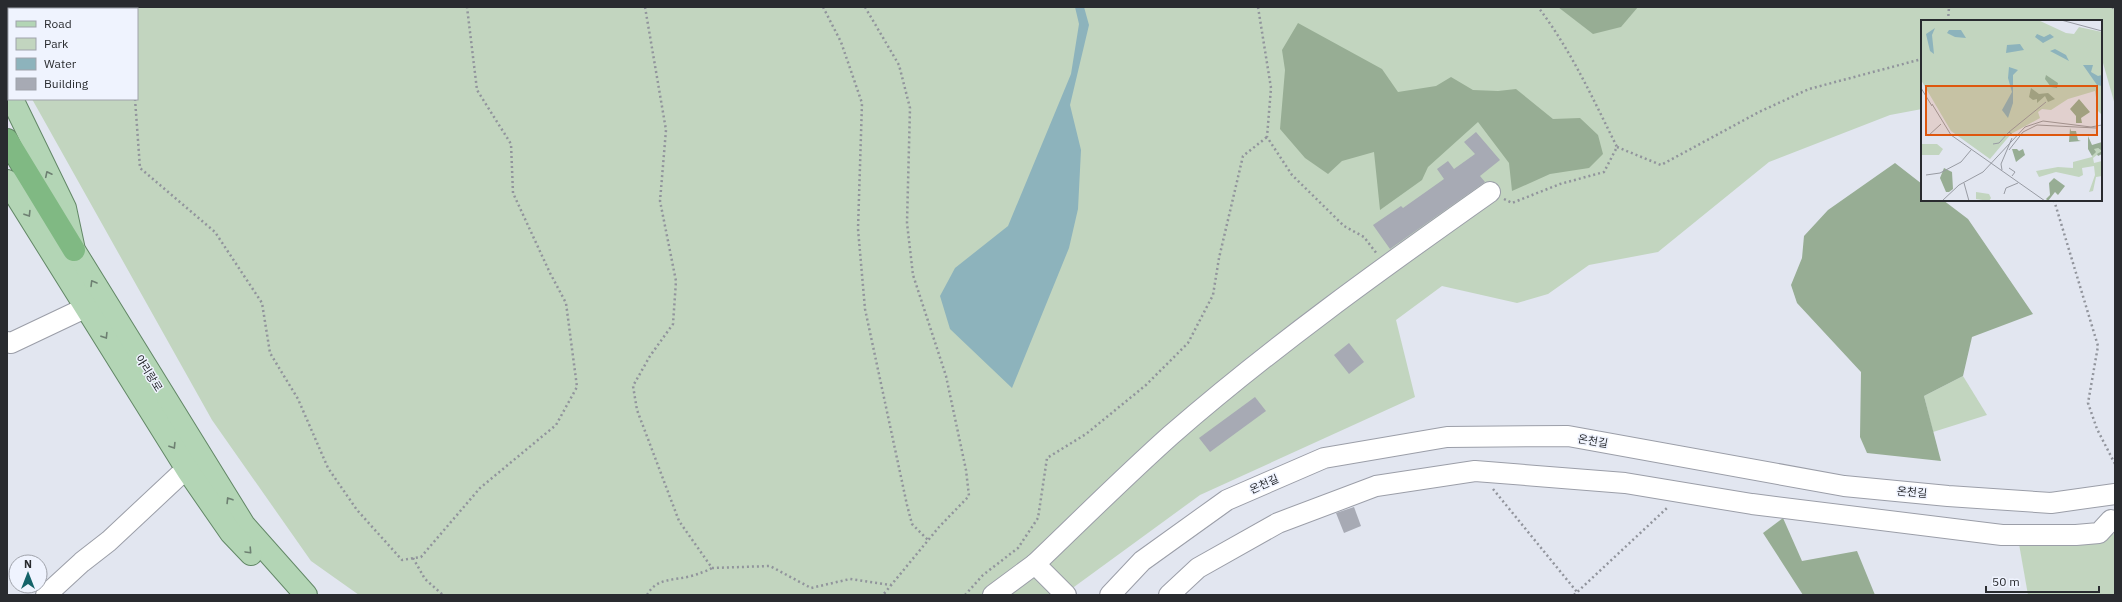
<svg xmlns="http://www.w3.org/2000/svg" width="2122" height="602" font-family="'IBM Plex Sans','Noto Sans KR',sans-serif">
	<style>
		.green { fill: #c2d5bf }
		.forest { fill: #97ad94 }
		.water { fill: #8db3bc }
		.building { fill: #a7aab4 }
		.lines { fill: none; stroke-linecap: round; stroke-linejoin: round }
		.minor-casing { stroke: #9b9ea8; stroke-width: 22 }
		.major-casing { stroke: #628766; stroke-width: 24 }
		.highway-casing { stroke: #628766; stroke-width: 24 }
		.path { stroke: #91949c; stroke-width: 2.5; stroke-dasharray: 2 3; stroke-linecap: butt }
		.minor { stroke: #fff; stroke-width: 20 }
		.major { stroke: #b3d5b5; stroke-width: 22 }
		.highway { stroke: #80b983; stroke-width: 22 }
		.oneway { stroke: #6e8072 }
		.labels { text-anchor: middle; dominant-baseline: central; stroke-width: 3; stroke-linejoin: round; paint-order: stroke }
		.street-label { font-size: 11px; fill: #292b2f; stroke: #eff3fe }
		.inset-road { fill: none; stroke: #989ba3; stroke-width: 1 }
		.view { fill: #de570e; fill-opacity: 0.15; stroke: #de570e; stroke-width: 2 }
		.inset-edge { fill: none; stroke: #292b2f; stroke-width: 2 }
	</style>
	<rect width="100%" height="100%" fill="#e2e6f0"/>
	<g class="green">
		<polygon points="7,7 2115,7 2115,105 2103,63 2101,63 2101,21 1922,21 1922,109 1890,115 1769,162 1658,252 1589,265 1548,294 1517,303 1442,286 1396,320 1415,397 1200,495 1063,595 359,595 311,561 212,420 32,99 137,99 137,9 9,9 9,58 7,54"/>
		<polygon points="1963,376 1987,415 1933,432 1924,396"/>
		<polygon points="2115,534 2115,595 2028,595 2019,544"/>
	</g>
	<g class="forest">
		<polygon points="1558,7 1638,7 1621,27 1593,34"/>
		<polygon points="1298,23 1382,69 1398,92 1436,86 1451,77 1473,90 1498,91 1516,89 1553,119 1580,118 1598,135 1603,154 1589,168 1550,174 1512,191 1509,163 1478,122 1428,167 1422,180 1380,210 1374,152 1342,161 1328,174 1305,158 1280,129 1285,70 1282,50"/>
		<polygon points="1895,163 1922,184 1922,200 1943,200 1968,219 2033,314 1972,337 1963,376 1924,396 1941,461 1867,453 1860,437 1861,372 1797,303 1791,285 1802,258 1804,236 1828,210"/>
		<polygon points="1783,518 1802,561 1857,551 1875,595 1803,595 1763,533"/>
	</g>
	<polygon class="water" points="1075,7 1084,7 1089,25 1070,105 1081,150 1078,209 1069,248 1012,388 950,329 940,296 955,268 1008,226 1071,74 1079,24"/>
	<g class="building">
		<polygon points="1476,132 1500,160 1480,176 1485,182 1390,249 1373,225 1401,206 1403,208 1444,179 1437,169 1448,161 1454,169 1475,154 1464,142"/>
		<polygon points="1349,343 1364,362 1349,374 1334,355"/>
		<polygon points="1255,397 1266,411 1210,452 1199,438"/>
		<polygon points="1354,507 1361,526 1344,533 1336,513"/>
	</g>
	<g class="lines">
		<defs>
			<g id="minor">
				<polyline points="7,342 11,343 87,307"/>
				<path d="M1035,564C1080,521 1124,477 1171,435C1272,347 1381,269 1490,192"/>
				<polyline points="46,595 82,562 109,541 187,468"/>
				<polyline points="993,595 1035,564 1066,595"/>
				<polyline points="1110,595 1142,561 1227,500 1324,458 1447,437 1568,436 1844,486 1948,496 2051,503 2115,494"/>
				<polyline points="1169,595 1198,568 1278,523 1376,486 1475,471 1625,483 1752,504 2002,535 2076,535 2099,533 2111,520"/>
			</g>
			<g id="major">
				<polyline points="12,99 65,208 74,250 244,525 306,595"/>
				<polyline points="7,181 188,471 231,533 251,554"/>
			</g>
			<polyline id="highway" points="7,140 74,250"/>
		</defs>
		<use href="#minor" class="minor-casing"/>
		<use href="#major" class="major-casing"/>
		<use href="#highway" class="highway-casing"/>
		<g class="path">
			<polyline points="132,7 132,9"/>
			<polyline points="645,7 666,130 660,201 676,281 673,324 650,356 633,386 637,410 679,521 712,568 770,566 811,588 850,579 891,585"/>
			<polyline points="823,7 841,42 862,103 858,229 865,309 907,505 912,524 929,541"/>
			<polyline points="865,7 899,65 910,108 907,223 913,275 946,376 966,470 969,496 939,527 883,595"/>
			<polyline points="1258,7 1271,88 1267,137 1292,175 1344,226 1364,237 1377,254"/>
			<polyline points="2112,7 2115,9"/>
			<polyline points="1948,21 1949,7"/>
			<polyline points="135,99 140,168 215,232 262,303 270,353 298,399 328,468 357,510 402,560 421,557 480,488 556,425 577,387 566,303 550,273 513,193 511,144 477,90 467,7"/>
			<polyline points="1617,147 1661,165 1759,112 1809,89 1922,59"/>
			<path d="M1504,199L1512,203L1560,184L1604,172L1617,147C1593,99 1571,50 1538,7"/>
			<polyline points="2054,200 2098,346 2088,403 2097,429 2115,464"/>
			<polyline points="1493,489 1577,592"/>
			<polyline points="413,558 425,579 443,595"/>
			<path d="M647,595C657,577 674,581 691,576C699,574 706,571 712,568"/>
			<polyline points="965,595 983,575 1018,548 1038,518 1047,458 1086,434 1146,385 1188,343 1213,295 1219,258 1243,156 1267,137"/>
			<polyline points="1574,595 1667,508"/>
		</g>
		<use href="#minor" class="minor"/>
		<use href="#major" class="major"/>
		<use href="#highway" class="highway"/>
	</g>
	<defs><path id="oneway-chevron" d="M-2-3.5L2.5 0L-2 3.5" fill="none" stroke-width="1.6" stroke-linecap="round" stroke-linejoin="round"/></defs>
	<g class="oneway">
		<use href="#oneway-chevron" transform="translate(48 174) rotate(-116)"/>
		<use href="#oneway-chevron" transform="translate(28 214) rotate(58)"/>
		<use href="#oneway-chevron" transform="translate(93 283) rotate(-121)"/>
		<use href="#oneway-chevron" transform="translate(105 336) rotate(58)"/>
		<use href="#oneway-chevron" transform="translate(173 446) rotate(58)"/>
		<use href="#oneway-chevron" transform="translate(229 500) rotate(-122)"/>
		<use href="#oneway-chevron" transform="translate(249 551) rotate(47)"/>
	</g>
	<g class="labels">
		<g class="street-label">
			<text transform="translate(149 373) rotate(58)">아리랑로</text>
			<text transform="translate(1593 441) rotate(10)">온천길</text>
			<text transform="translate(1264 484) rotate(-24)">온천길</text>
			<text transform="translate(1912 492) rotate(5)">온천길</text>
		</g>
	</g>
	<g transform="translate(1921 20)">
		<rect width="181" height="181" fill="#e2e6f0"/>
		<path d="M0,0H117L145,13L153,14L158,7L181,12V95L177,91L174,71L147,79L130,90L121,89L117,92L119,98L90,114L69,139L30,111L0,60ZM0,124H16L22,129L18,135H0ZM173,128H177L181,131L172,138L173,143L181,141V156L175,157L172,171L168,172L174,155L173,146L161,148L162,155L158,157L135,152L118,157L115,151L137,147L152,148V142L171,137ZM55,172L68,174L70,178L68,181L55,179Z" fill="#c2d5bf"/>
		<path d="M125,55L137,63L136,68L130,67L124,59ZM110,68L118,74L127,73L134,79L127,82L124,76L116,83V79L112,80L108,77ZM158,79L169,92L160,98L161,103H155V96L149,89ZM149,108L150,111H155L157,120L160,121L148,122ZM167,116L171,125L181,122V134L177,136L176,134L181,131L177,128L173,129L175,132L171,136L167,129ZM91,129H96L98,131L102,129L104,135L95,142ZM23,148L31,152L32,169L28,172H25L19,158ZM133,158L144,166L137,175L134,172L127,181L125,179L129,175L128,163Z" fill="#97ad94"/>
		<path d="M14,8L11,15L13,34L9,31L5,14ZM28,10H40L45,18L34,17L26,13ZM116,14L123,17L129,14L133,17L122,23L114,17ZM99,24L103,30L85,33L86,25ZM134,29L145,35L148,41L129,31ZM162,45H172L170,52L177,56L181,55V66L176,65ZM88,47L97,50L92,55V83L87,98L81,90L91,72L87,58Z" fill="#8db3bc"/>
		<path class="inset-road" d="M140,0L181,11M0,68L11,86M11,84L30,115L124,181M88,112L125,82M7,116L20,104M72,124L78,123L88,112L93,116M88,130L102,112L116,105L175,108M88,148L94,152L91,156M81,150L80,144L91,118M5,155L19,153L40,142L50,130M43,163L48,181M83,174L85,168L97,163M21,181L38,165L62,152L104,107L122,101L170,107L181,105"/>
		<path class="view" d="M5,66H176V115H5Z"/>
		<rect width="181" height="181" class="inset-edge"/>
	</g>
	<rect width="2122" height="602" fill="none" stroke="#292b2f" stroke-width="16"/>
	<rect x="8" y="8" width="130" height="92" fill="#eff3fe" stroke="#a0a3ab"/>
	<rect x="16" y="21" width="20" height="6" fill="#b3d5b5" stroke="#a0a3ab"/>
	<text x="44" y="28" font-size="12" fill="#292b2f">Road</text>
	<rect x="16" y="38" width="20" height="12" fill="#c2d5bf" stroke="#a0a3ab"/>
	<text x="44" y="48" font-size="12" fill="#292b2f">Park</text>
	<rect x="16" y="58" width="20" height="12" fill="#8db3bc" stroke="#a0a3ab"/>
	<text x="44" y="68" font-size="12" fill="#292b2f">Water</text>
	<rect x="16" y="78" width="20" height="12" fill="#a7aab4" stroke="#a0a3ab"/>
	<text x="44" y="88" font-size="12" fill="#292b2f">Building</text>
	<g transform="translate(28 574)"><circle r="19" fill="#eff3fe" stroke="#a0a3ab"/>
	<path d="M0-3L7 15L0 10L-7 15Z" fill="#146369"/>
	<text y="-6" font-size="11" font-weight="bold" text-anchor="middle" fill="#292b2f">N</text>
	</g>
	<path d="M1986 586v6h113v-6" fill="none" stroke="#292b2f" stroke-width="2"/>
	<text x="1992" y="586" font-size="12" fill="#292b2f" stroke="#eff3fe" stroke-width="3" paint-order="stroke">50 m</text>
</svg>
